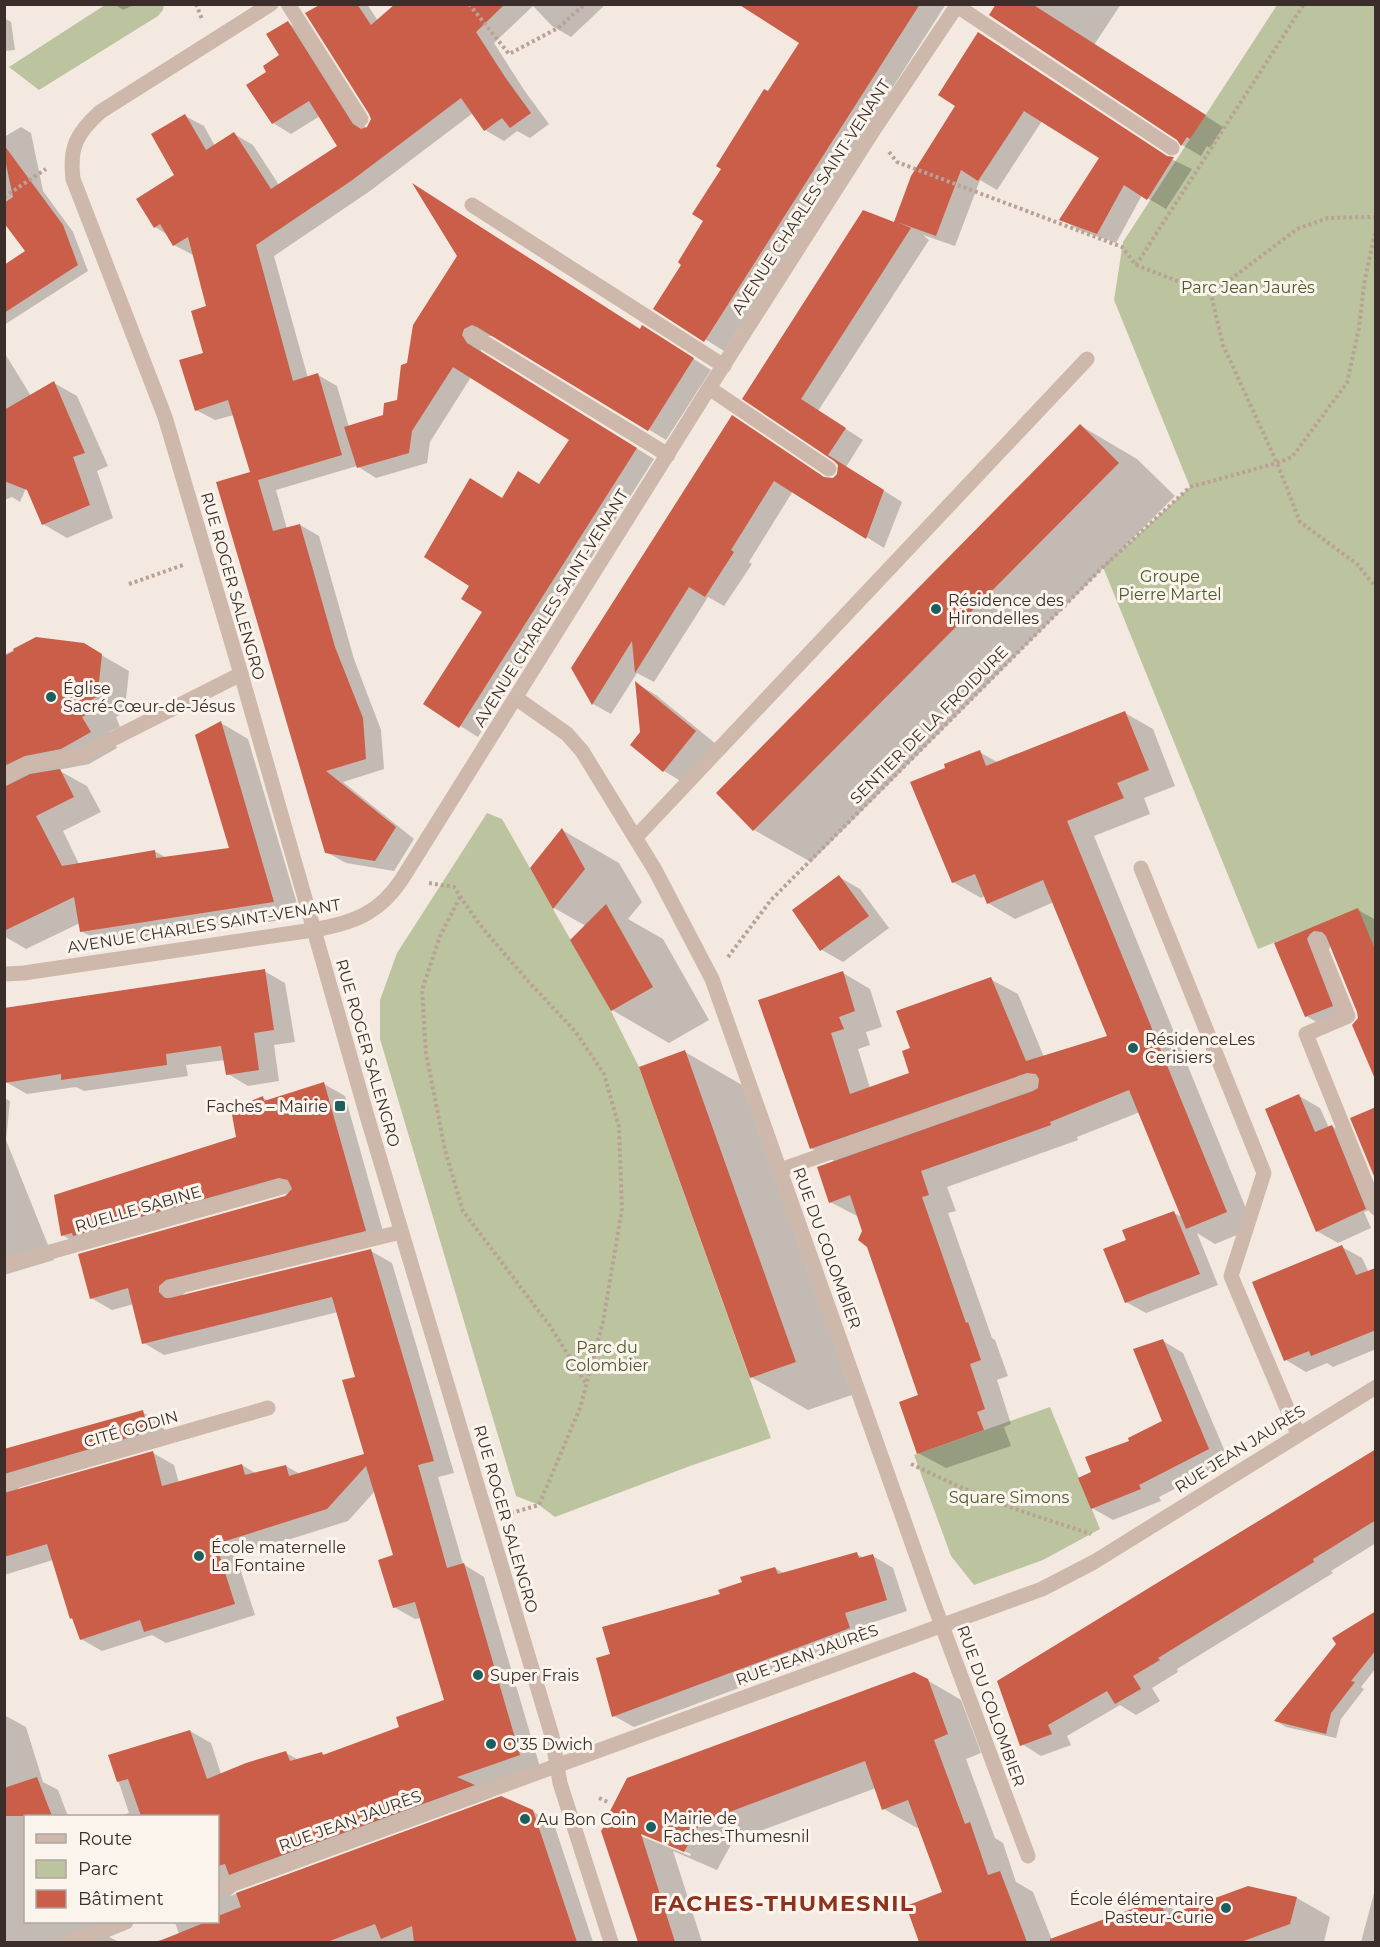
<svg xmlns="http://www.w3.org/2000/svg" width="1380" height="1947" font-family="Montserrat,sans-serif">
	<style>
		.green { fill: #bbc49f }
		.shadow { fill: #0003; fill-rule: evenodd }
		.building { fill: #ca5e48 }
		.lines { fill: none; stroke-linecap: round; stroke-linejoin: round }
		.path { stroke: #b9a295; stroke-width: 4; stroke-dasharray: 3 3; stroke-linecap: butt }
		.service { stroke: #cdb8ab; stroke-width: 15 }
		.minor { stroke: #cdb8ab; stroke-width: 15 }
		.poi-dot { fill: #1d5f5e; stroke: #fbf4ed; stroke-width: 2 }
		.labels { text-anchor: middle; dominant-baseline: central; stroke-width: 6; stroke-linejoin: round; paint-order: stroke }
		.street-label { font-size: 16px; fill: #3b2e2a; stroke: #fbf4ed }
		.park-label { font-size: 16px; fill: #4d5a2d; stroke: #fbf4ed }
		.poi-label { font-size: 16px; fill: #3b2e2a; stroke: #fbf4ed; text-anchor: start }
		.district-label { font-size: 22px; font-weight: bold; letter-spacing: 1.5px; fill: #8e3220; stroke: #fbf4ed }
	</style>
	<rect width="100%" height="100%" fill="#f4e9e0"/>
	<g class="green">
		<polygon points="105,5 164,5 163,10 158,16 39,90 9,67"/>
		<polygon points="1277,5 1375,5 1375,952 1358,909 1258,949 1103,567 1190,487 1114,300 1123,242"/>
		<polygon points="487,813 502,819 611,1011 639,1067 771,1438 690,1466 555,1517 539,1505 516,1496 380,1039 380,1000 397,953"/>
		<polygon points="1050,1407 1100,1529 1043,1560 974,1585 951,1556 914,1455"/>
	</g>
	<g class="shadow">
		<polygon points="114,4 136,4 123,10"/>
		<polygon points="322,4 367,4 378,21 398,4 606,4 571,37 552,26 533,6 494,43 524,90 549,124 530,138 517,131 504,141 485,130 473,113 370,191 274,256 308,378 318,375 337,386 349,427 384,417 398,401 409,365 458,256 661,338 711,370 666,440 496,336 487,336 481,341 481,351 485,356 654,459 478,737 425,704 484,612 471,585 503,499 540,486 571,439 471,377 430,442 427,463 376,478 357,466 276,490 287,529 300,525 319,536 354,659 381,730 384,769 343,782 414,839 394,871 346,863 326,852 252,473 234,415 215,420 196,410 205,354 208,307 195,256 174,245 168,235 155,227 176,176 185,116 204,126 215,146 234,134 253,145 279,185 339,146 320,116 291,134 273,123 268,73 281,55 288,23 306,34 367,130 372,119"/>
		<polygon points="818,4 946,4 724,351 655,308 683,264 769,93 801,43"/>
		<polygon points="997,4 1121,4 1094,45 1223,127 1210,148 1207,146 1201,156 1182,145 1178,139"/>
		<polygon points="4,18 11,22 15,50 4,51"/>
		<polygon points="979,34 1169,158 1192,169 1166,209 1142,195 1116,243 1079,230 1061,219 1101,158 1042,121 997,190 980,180 955,246 923,235 929,240 818,411 863,440 846,467 902,502 884,548 793,491 749,562 752,564 724,606 708,597 654,682 637,673 611,714 593,704 573,668 733,417 826,479 833,480 839,475 839,465 835,460 744,398 895,223 957,106"/>
		<polygon points="21,127 31,133 43,191 73,232 88,271 4,325 4,269 27,252 4,220 4,137"/>
		<polygon points="4,352 31,396 54,383 77,396 108,466 97,471 113,518 67,538 43,524 27,486 20,502 12,497 4,500"/>
		<polygon points="1081,426 1137,459 1175,496 811,862 754,830"/>
		<polygon points="36,638 84,645 129,671 126,699 131,709 116,717 120,727 109,732 117,748 89,764 58,770 87,786 101,812 63,831 79,864 154,851 167,858 231,849 221,723 248,739 301,917 109,947 81,931 80,923 26,949 4,936 4,655"/>
		<polygon points="637,684 656,695 716,744 684,783 664,771 642,732"/>
		<polygon points="1125,713 1153,729 1175,786 1144,798 1150,814 1094,836 1254,1228 1215,1244 1197,1233 1218,1285 1146,1313 1126,1302 1128,1241 1174,1213 1184,1218 1140,1112 1077,1137 1078,1140 947,1187 956,1211 948,1213 992,1338 995,1340 1008,1376 997,1380 1011,1424 1004,1427 1011,1446 946,1468 918,1453 920,1396 859,1217 830,1202 836,1162 811,1148 760,1001 843,973 870,989 882,1027 866,1032 870,1045 858,1049 870,1088 911,1074 912,1049 990,979 1018,994 1044,1057 1109,1037 1054,902 1015,919 988,903 985,896 981,898 953,882 947,769 979,752 999,763"/>
		<polygon points="562,830 619,863 642,902 628,919 663,939 709,1020 669,1043 612,1010 586,926 554,908 531,868"/>
		<polygon points="839,877 860,889 889,928 843,962 822,950 794,910"/>
		<polygon points="1358,910 1376,920 1376,1076 1354,1025 1359,1018 1359,1012 1331,944 1328,952 1353,1018 1327,1028 1306,1016 1276,944"/>
		<polygon points="264,971 285,983 295,1042 274,1045 279,1081 248,1086 228,1074 225,1060 186,1065 188,1076 84,1091 76,1087 27,1094 6,1082"/>
		<polygon points="685,1052 742,1085 852,1395 808,1410 751,1377"/>
		<polygon points="324,1084 345,1096 386,1242 187,1291 179,1298 371,1251 392,1263 454,1473 438,1477 463,1564 484,1577 540,1767 478,1789 493,1797 236,1891 230,1896 501,1798 532,1811 554,1824 593,1942 475,1942 470,1925 422,1942 154,1942 179,1934 175,1922 218,1922 218,1816 120,1816 129,1813 110,1756 190,1731 211,1743 221,1774 286,1753 299,1760 322,1754 325,1755 401,1728 446,1701 421,1618 415,1619 394,1607 394,1556 375,1491 348,1521 236,1556 255,1615 166,1643 152,1635 102,1651 81,1639 74,1619 71,1618 53,1560 4,1575 4,1451 142,1412 163,1424 168,1444 22,1486 15,1491 153,1453 174,1465 179,1483 242,1465 257,1474 286,1466 300,1474 366,1455 357,1378 338,1312 164,1355 144,1343 134,1304 112,1310 91,1298 285,1198 291,1192 95,1247 83,1247 62,1235 237,1138 263,1098 269,1101"/>
		<polygon points="1299,1096 1320,1108 1329,1128 1332,1126 1353,1139 1376,1208 1364,1212 1371,1228 1338,1243 1317,1231"/>
		<polygon points="4,1098 10,1101 6,1140 54,1260 4,1275"/>
		<polygon points="1342,1247 1362,1258 1371,1277 1376,1279 1376,1349 1333,1367 1327,1363 1306,1372 1286,1360"/>
		<polygon points="1163,1341 1183,1353 1229,1461 1159,1497 1161,1501 1113,1520 1092,1508 1093,1473 1131,1442 1163,1421"/>
		<polygon points="1376,1450 1376,1543 1331,1571 1333,1573 1177,1669 1178,1672 1152,1688 1160,1701 1136,1715 1120,1705 1067,1736 1071,1745 1041,1756 1022,1744"/>
		<polygon points="856,1554 864,1558 873,1556 893,1568 907,1611 865,1625 869,1640 634,1727 614,1716 612,1655 775,1568 785,1574"/>
		<polygon points="1376,1613 1376,1668 1361,1687 1364,1689 1341,1719 1336,1738 1286,1727 1276,1721"/>
		<path d="M927,1680L961,1700L981,1753L966,1759L995,1838L1003,1843L1016,1882L1033,1892L1052,1940L1159,1901L1180,1913L1297,1898L1330,1917L1324,1942H920L908,1907L944,1893L919,1827L917,1828L884,1809L876,1788L733,1841L717,1870L673,1851L702,1942H639L603,1832ZM641,1833L691,1854L690,1856L641,1836Z"/>
		<polygon points="4,1715 26,1727 43,1782 58,1790 68,1816 26,1816 26,1922 123,1922 126,1930 109,1937 119,1942 4,1942"/>
		<polygon points="1376,1886 1376,1942 1361,1942"/>
	</g>
	<g class="building">
		<polygon points="321,4 357,4 371,25 395,4 505,4 476,32 505,77 531,113 510,128 502,118 484,131 461,98 351,181 256,245 293,381 318,373 342,455 258,480 273,531 300,524 335,647 363,718 366,759 326,771 396,827 375,861 325,853 216,482 250,472 228,400 195,411 179,360 203,353 191,311 206,306 188,237 173,246 160,224 154,228 136,199 174,175 151,134 185,114 206,150 234,132 271,189 337,146 309,101 272,124 246,85 266,72 263,66 279,55 266,34 288,21 353,124 361,129 367,127 371,119 369,114 305,13"/>
		<polygon points="738,4 920,4 704,342 653,309 681,265 678,262 703,221 692,214 721,169 716,166 764,89 768,91 799,43"/>
		<polygon points="996,4 1032,4 1206,115 1190,139 1187,137 1181,146 1177,140 989,15"/>
		<polygon points="978,32 1167,156 1174,157 1147,200 1124,185 1097,234 1059,220 1099,158 1024,111 978,181 961,170 936,236 897,222 911,228 801,399 846,428 828,455 884,490 866,539 774,481 731,550 734,552 705,597 689,587 635,673 632,641 592,705 571,668 732,415 824,477 833,478 837,474 838,465 834,461 742,399 863,210 894,222 911,176 955,106 938,95"/>
		<polygon points="4,145 63,225 78,265 4,313 4,265 25,251 4,223 4,203 13,197 4,155"/>
		<polygon points="412,183 640,329 642,325 694,358 648,431 477,327 472,325 464,329 462,335 467,343 637,448 459,728 423,704 482,612 461,599 469,586 424,557 470,478 502,498 518,471 539,484 569,440 453,367 412,431 409,453 357,468 344,427 383,415 384,403 397,400 401,365 407,363 413,325 457,256"/>
		<polygon points="54,381 85,453 73,457 90,505 42,525 27,490 4,481 4,410"/>
		<polygon points="1080,424 1119,463 753,831 716,793"/>
		<polygon points="36,637 84,643 102,654 99,682 104,693 89,701 94,711 82,717 91,732 61,749 25,756 4,766 4,656 14,651 13,649"/>
		<polygon points="635,681 696,731 663,772 630,745 640,732"/>
		<polygon points="1125,711 1149,770 1117,783 1124,798 1067,821 1227,1212 1186,1229 1129,1090 1050,1122 1051,1125 921,1171 929,1195 922,1197 966,1323 968,1322 981,1360 970,1364 985,1409 977,1412 984,1430 917,1454 899,1402 918,1395 867,1247 858,1240 862,1231 850,1195 829,1203 817,1167 1033,1091 1038,1088 1039,1079 1036,1074 1027,1073 810,1149 758,1000 843,971 855,1011 839,1017 844,1029 831,1033 850,1094 909,1073 902,1051 910,1048 896,1011 991,977 1026,1061 1107,1036 1043,880 987,904 975,874 952,883 910,782 945,768 944,764 980,750 986,766"/>
		<polygon points="221,721 274,902 80,932 74,897 4,931 4,787 30,774 60,769 74,797 36,816 62,866 155,850 156,858 229,848 195,735"/>
		<polygon points="562,828 585,869 553,909 530,868"/>
		<polygon points="839,875 869,916 820,951 792,910"/>
		<polygon points="606,904 653,987 611,1011 570,940"/>
		<polygon points="1358,908 1376,952 1375,1079 1352,1025 1358,1018 1357,1012 1326,936 1322,932 1314,931 1310,934 1307,939 1333,1006 1305,1017 1274,943"/>
		<polygon points="265,969 274,1030 254,1033 259,1070 226,1075 221,1046 166,1054 167,1065 61,1080 61,1074 4,1083 4,1008"/>
		<polygon points="685,1050 796,1362 750,1378 639,1067"/>
		<polygon points="324,1082 366,1231 166,1280 159,1286 159,1292 165,1298 170,1298 371,1249 434,1461 418,1465 447,1568 464,1563 520,1755 457,1777 475,1785 229,1875 225,1864 218,1866 218,1816 141,1816 128,1779 117,1782 108,1755 190,1730 207,1779 246,1763 286,1751 290,1761 322,1752 323,1755 399,1727 396,1717 444,1700 415,1602 393,1608 378,1560 393,1555 366,1466 327,1509 216,1544 235,1604 144,1632 140,1620 80,1640 72,1618 70,1619 47,1544 4,1557 4,1493 153,1451 162,1486 242,1464 245,1475 286,1465 289,1476 364,1454 342,1380 355,1377 332,1297 142,1344 128,1288 90,1299 78,1254 285,1196 292,1189 288,1180 279,1178 73,1236 72,1233 61,1236 54,1195 236,1137 231,1109 263,1096 264,1101"/>
		<polygon points="1299,1094 1315,1132 1332,1125 1366,1209 1316,1232 1265,1109"/>
		<polygon points="1376,1107 1376,1181 1350,1118"/>
		<polygon points="1174,1211 1200,1274 1125,1303 1103,1249 1126,1240 1122,1230"/>
		<polygon points="1342,1245 1356,1275 1376,1268 1376,1330 1311,1356 1309,1351 1284,1361 1252,1282"/>
		<polygon points="1163,1339 1209,1449 1139,1485 1141,1489 1091,1509 1078,1478 1091,1472 1085,1457 1129,1441 1128,1438 1162,1421 1133,1349"/>
		<polygon points="143,1410 148,1432 4,1474 4,1449"/>
		<polygon points="1376,1449 1376,1520 1313,1559 1314,1562 1158,1658 1160,1660 1133,1676 1141,1689 1115,1704 1107,1691 1048,1725 1052,1734 1020,1746 997,1681"/>
		<polygon points="857,1552 859,1558 873,1554 887,1600 845,1613 850,1628 612,1717 596,1658 610,1654 602,1627 720,1594 718,1590 742,1582 740,1577 775,1567 778,1574"/>
		<polygon points="1376,1611 1376,1650 1351,1681 1355,1682 1331,1713 1326,1734 1274,1721 1336,1644 1332,1638"/>
		<polygon points="914,1672 928,1679 948,1734 934,1740 965,1824 970,1822 988,1875 1000,1871 1027,1942 919,1942 906,1906 942,1892 908,1800 882,1810 865,1761 700,1823 684,1852 641,1834 675,1942 638,1942 601,1831 611,1816 608,1815 627,1778"/>
		<polygon points="37,1777 52,1816 4,1816 4,1788"/>
		<polygon points="501,1796 533,1810 577,1942 414,1942 412,1926 381,1939 375,1924 327,1942 157,1942 206,1922 218,1922 218,1916 241,1907 236,1893"/>
		<polygon points="1248,1886 1297,1897 1290,1924 1241,1942 1050,1942 1050,1939 1159,1899 1166,1916"/>
	</g>
	<g class="lines">
		<g class="path">
			<polyline points="196,4 202,19"/>
			<polyline points="469,4 509,54 558,28 585,4"/>
			<polyline points="889,152 897,162 1122,247 1136,265 1211,294 1223,345 1277,463 1300,522 1357,564 1376,588"/>
			<polyline points="4,197 46,169"/>
			<polyline points="1136,265 1304,4"/>
			<polyline points="1211,294 1297,229 1328,218 1376,217"/>
			<polyline points="129,584 183,565"/>
			<polyline points="429,883 454,887 479,924 528,981 575,1031 604,1074 619,1127 622,1209 603,1322 580,1408 539,1505 511,1513"/>
			<polyline points="460,897 440,936 422,990 426,1053 445,1150 463,1211 550,1326 587,1385"/>
			<polyline points="728,957 771,900 1103,567 1190,487 1277,463 1292,457 1347,383 1359,328 1364,284 1376,228"/>
			<polyline points="911,1464 960,1487 1015,1509 1091,1534"/>
			<polyline points="599,1798 610,1803"/>
		</g>
		<g class="service">
			<polyline points="288,4 361,119"/>
			<polyline points="957,6 1172,148"/>
			<polyline points="472,205 724,366"/>
			<polyline points="472,335 668,455"/>
			<polyline points="709,388 829,469"/>
			<polyline points="4,777 27,765 81,755 241,674"/>
			<polyline points="1141,868 1264,1173 1231,1276 1298,1434"/>
			<polyline points="1317,940 1348,1016 1306,1034 1376,1208"/>
			<polyline points="780,1170 1030,1082"/>
			<polyline points="168,1289 401,1232"/>
		</g>
		<g class="minor">
			<path d="M271,4L100,112C77,133 69,147 73,179L165,417L241,674L367,1116L552,1736L560,1783L611,1942"/>
			<polyline points="516,698 567,734 582,751 655,870 712,979 929,1591 1028,1856"/>
			<polyline points="636,837 1087,359"/>
			<path d="M4,974L24,973L313,930C353,923 379,914 402,879L709,388L873,131L958,4"/>
			<polyline points="4,1265 282,1187"/>
			<polyline points="4,1484 268,1408"/>
			<polyline points="218,1889 1042,1589 1094,1562 1376,1387"/>
			<polyline points="68,1942 126,1922"/>
		</g>
	</g>
	<g class="poi-dot">
		<circle cx="936" cy="609" r="6"/>
		<circle cx="51" cy="697" r="6"/>
		<circle cx="1133" cy="1048" r="6"/>
		<rect x="334" y="1100" width="12" height="12" rx="3"/>
		<circle cx="199" cy="1556" r="6"/>
		<circle cx="478" cy="1675" r="6"/>
		<circle cx="491" cy="1744" r="6"/>
		<circle cx="525" cy="1819" r="6"/>
		<circle cx="651" cy="1827" r="6"/>
		<circle cx="1226" cy="1908" r="6"/>
	</g>
	<g class="labels">
		<g class="street-label">
			<text transform="translate(811 197) rotate(-57)">AVENUE CHARLES SAINT-VENANT</text>
			<text transform="translate(233 586) rotate(74)">RUE ROGER SALENGRO</text>
			<text transform="translate(551 608) rotate(-58)">AVENUE CHARLES SAINT-VENANT</text>
			<text transform="translate(929 725) rotate(-45)">SENTIER DE LA FROIDURE</text>
			<text transform="translate(204 926) rotate(-9)">AVENUE CHARLES SAINT-VENANT</text>
			<text transform="translate(368 1053) rotate(74)">RUE ROGER SALENGRO</text>
			<text transform="translate(138 1209) rotate(-16)">RUELLE SABINE</text>
			<text transform="translate(827 1248) rotate(70)">RUE DU COLOMBIER</text>
			<text transform="translate(131 1429) rotate(-16)">CITÉ GODIN</text>
			<text transform="translate(1240 1449) rotate(-32)">RUE JEAN JAURÈS</text>
			<text transform="translate(506 1519) rotate(74)">RUE ROGER SALENGRO</text>
			<text transform="translate(807 1655) rotate(-20)">RUE JEAN JAURÈS</text>
			<text transform="translate(991 1706) rotate(70)">RUE DU COLOMBIER</text>
			<text transform="translate(350 1821) rotate(-20)">RUE JEAN JAURÈS</text>
		</g>
		<g class="park-label">
			<text x="1248" y="287">Parc Jean Jaurès</text>
			<text x="1170" y="576">Groupe<tspan x="1170" dy="18">Pierre Martel</tspan></text>
			<text x="607" y="1347">Parc du<tspan x="607" dy="18">Colombier</tspan></text>
			<text x="1009" y="1497">Square Simons</text>
		</g>
		<g class="poi-label">
			<text x="948" y="600">Résidence des<tspan x="948" dy="18">Hirondelles</tspan></text>
			<text x="63" y="688">Église<tspan x="63" dy="18">Sacré-Cœur-de-Jésus</tspan></text>
			<text x="1145" y="1039">RésidenceLes<tspan x="1145" dy="18">Cerisiers</tspan></text>
			<text x="328" y="1106" text-anchor="end">Faches – Mairie</text>
			<text x="211" y="1547">École maternelle<tspan x="211" dy="18">La Fontaine</tspan></text>
			<text x="490" y="1675">Super Frais</text>
			<text x="503" y="1744">O'35 Dwich</text>
			<text x="663" y="1818">Mairie de<tspan x="663" dy="18">Faches-Thumesnil</tspan></text>
			<text x="537" y="1819">Au Bon Coin</text>
			<text x="1214" y="1899" text-anchor="end">École élémentaire<tspan x="1214" dy="18">Pasteur-Curie</tspan></text>
		</g>
		<g class="district-label">
			<text x="784" y="1903">FACHES-THUMESNIL</text>
		</g>
	</g>
	<rect width="1380" height="1947" fill="none" stroke="#3b2e2a" stroke-width="12"/>
	<rect x="24" y="1815" width="195" height="108" fill="#fbf4ed" stroke="#aea59f" stroke-width="1.5"/>
	<rect x="36" y="1834" width="30" height="9" fill="#cdb8ab" stroke="#aea59f" stroke-width="1.5"/>
	<text x="78" y="1845" font-size="18" fill="#3b2e2a">Route</text>
	<rect x="36" y="1860" width="30" height="18" fill="#bbc49f" stroke="#aea59f" stroke-width="1.5"/>
	<text x="78" y="1875" font-size="18" fill="#3b2e2a">Parc</text>
	<rect x="36" y="1890" width="30" height="18" fill="#ca5e48" stroke="#aea59f" stroke-width="1.5"/>
	<text x="78" y="1905" font-size="18" fill="#3b2e2a">Bâtiment</text>
</svg>
